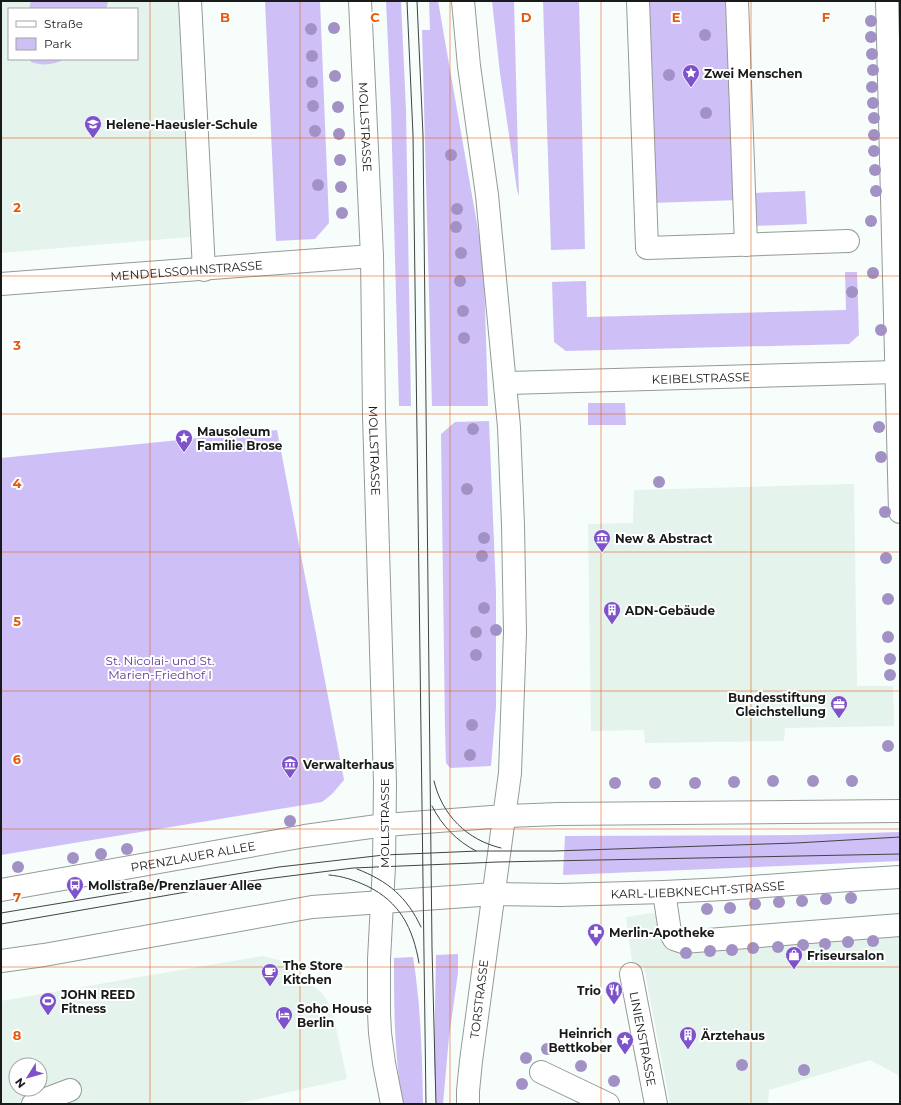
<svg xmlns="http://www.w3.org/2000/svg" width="901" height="1105" font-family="Montserrat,sans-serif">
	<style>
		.built { fill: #e4f3eb; fill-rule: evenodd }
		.green { fill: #cec0f6 }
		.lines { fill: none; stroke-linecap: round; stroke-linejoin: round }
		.minor-casing { stroke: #949b97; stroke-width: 24 }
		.major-casing { stroke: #949b97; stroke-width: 24 }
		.minor { stroke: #fff; stroke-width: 22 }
		.major { stroke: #fff; stroke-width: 22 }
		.tram { stroke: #414443; stroke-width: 1 }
		.tree { fill: #a291c5 }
		.grid { fill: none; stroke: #e8590c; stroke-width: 1; stroke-opacity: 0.55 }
		.labels { text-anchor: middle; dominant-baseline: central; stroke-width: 4; stroke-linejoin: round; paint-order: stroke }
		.poi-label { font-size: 12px; font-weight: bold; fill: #191b1a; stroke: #fff; text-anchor: start }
		.street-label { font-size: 12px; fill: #191b1a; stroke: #fff }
		.park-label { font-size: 12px; fill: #5d399a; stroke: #fff }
		.grid-label { font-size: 13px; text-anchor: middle; font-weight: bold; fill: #e8590c; stroke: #fff; stroke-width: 4; stroke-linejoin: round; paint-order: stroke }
	</style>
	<rect width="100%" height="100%" fill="#f6fdfa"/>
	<g class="built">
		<path d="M1,1H180L190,237L1,253ZM9,9H137V59H9Z"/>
		<polygon points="854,484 857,686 893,686 894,726 785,728 784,741 645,743 644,730 591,731 588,524 633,523 634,490"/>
		<polygon points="653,913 658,918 662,943 664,946 671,951 900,932 900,1084 898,1075 870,1060 769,1090 768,1104 670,1104 644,967 633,968 626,917"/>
		<path d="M262,956L279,960L322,993L332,1009L347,1079L236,1104H1V1001ZM16,1065H40V1089H16Z"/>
	</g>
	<g class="green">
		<polygon points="31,1 108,1 108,2 106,9 29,9"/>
		<polygon points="265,1 320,1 329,223 315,239 276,241"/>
		<polygon points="386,1 401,1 406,110 411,406 399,406 391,110"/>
		<polygon points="429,1 438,1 480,241 484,273 488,406 432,406 422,30 430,30"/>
		<polygon points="492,1 514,1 519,196 517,190 500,73"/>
		<polygon points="543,1 579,1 585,249 551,250"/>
		<polygon points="669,1 734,1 740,200 651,203 645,2"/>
		<path d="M30,59H65C55,65 42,66 31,62Z"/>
		<polygon points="805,191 807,224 753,226 752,193"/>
		<polygon points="845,272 857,272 859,335 849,344 566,351 554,342 552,282 586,281 587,317 846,310"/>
		<polygon points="588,403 625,403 626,425 588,425"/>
		<polygon points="489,421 496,592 496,707 491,766 450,768 446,763 445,730 441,434 455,422"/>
		<polygon points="277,430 344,780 332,794 322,802 1,855 1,458"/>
		<polygon points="900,832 900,861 563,875 565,836 799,835"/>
		<polygon points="458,954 458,973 449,1037 443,1104 436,1104 434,1060 436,955"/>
		<path d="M413,957C421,1006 422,1055 423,1104H403C394,1056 394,1007 394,958Z"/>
	</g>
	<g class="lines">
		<defs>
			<g id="minor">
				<polyline points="190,1 204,270"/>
				<polyline points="638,1 647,248 848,241"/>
				<polyline points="737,1 746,245"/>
				<polyline points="887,1 900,512"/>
				<path id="s1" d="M1,284L372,256"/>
				<path id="s2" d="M505,383L896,372"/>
				<polyline points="664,892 670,932 674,939 683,942 900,925"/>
				<path id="s3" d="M631,974L656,1104"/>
				<polyline points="541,1072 608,1104"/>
				<polyline points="33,1104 70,1090"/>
			</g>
			<g id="major">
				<path id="s4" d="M360,1L372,256L374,416L385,783L384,866L379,959V1013L380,1033L384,1063L392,1104"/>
				<polyline points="463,1 469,66 487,195 509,427 513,525 515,633 510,773 471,1061 468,1091 468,1104"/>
				<path id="s5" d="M1,890L305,836L385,825L505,816L558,814L900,811"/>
				<path id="s6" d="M1,961L44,955L312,907L494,894L560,895L664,892L724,889L850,880L900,877"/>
			</g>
		</defs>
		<use href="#minor" class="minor-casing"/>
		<use href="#major" class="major-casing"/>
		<use href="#minor" class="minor"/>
		<use href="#major" class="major"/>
		<g class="tram">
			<polyline points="407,1 413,135 426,1104"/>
			<polyline points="417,1 423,135 432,948 436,1104"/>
			<path d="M434,781C442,815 467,840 501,848"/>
			<path d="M432,806C442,826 457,841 476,851"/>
			<path d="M357,869C388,881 407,897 421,927"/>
			<path d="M329,875C342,876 354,880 367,886C400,902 413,928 419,963"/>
			<polyline points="1,913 279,867 384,855 478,851 554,851 796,843 900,837"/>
			<polyline points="1,924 250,881 353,868 498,862 900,854"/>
		</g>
	</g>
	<g class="tree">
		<circle cx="871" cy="21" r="6"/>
		<circle cx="334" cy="28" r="6"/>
		<circle cx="311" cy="29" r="6"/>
		<circle cx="705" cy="35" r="6"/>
		<circle cx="871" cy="37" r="6"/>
		<circle cx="872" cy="54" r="6"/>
		<circle cx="312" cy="56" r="6"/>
		<circle cx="873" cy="70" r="6"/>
		<circle cx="669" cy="75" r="6"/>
		<circle cx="335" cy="76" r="6"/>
		<circle cx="312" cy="82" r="6"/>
		<circle cx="872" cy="87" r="6"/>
		<circle cx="873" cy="103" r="6"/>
		<circle cx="313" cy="106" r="6"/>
		<circle cx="338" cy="107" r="6"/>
		<circle cx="706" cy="113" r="6"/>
		<circle cx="874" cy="118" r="6"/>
		<circle cx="315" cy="131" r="6"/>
		<circle cx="339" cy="134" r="6"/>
		<circle cx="874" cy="135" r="6"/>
		<circle cx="874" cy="151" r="6"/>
		<circle cx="451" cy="155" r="6"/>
		<circle cx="340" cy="160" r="6"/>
		<circle cx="875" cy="170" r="6"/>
		<circle cx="318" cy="185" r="6"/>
		<circle cx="341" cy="187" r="6"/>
		<circle cx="876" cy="191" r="6"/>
		<circle cx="457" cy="209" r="6"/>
		<circle cx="342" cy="213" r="6"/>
		<circle cx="871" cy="221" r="6"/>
		<circle cx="456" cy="227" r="6"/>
		<circle cx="461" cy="253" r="6"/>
		<circle cx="873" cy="273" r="6"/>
		<circle cx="460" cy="281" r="6"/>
		<circle cx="852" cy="292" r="6"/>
		<circle cx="463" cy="311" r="6"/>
		<circle cx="881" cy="330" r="6"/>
		<circle cx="464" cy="338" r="6"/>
		<circle cx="879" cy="427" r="6"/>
		<circle cx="473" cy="429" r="6"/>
		<circle cx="881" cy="457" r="6"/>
		<circle cx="659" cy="482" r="6"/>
		<circle cx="467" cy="489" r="6"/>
		<circle cx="885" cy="512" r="6"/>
		<circle cx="484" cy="538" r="6"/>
		<circle cx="482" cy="556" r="6"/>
		<circle cx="886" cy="558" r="6"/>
		<circle cx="888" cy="599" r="6"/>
		<circle cx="484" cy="608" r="6"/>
		<circle cx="496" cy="630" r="6"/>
		<circle cx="476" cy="632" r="6"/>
		<circle cx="888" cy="637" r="6"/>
		<circle cx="476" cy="655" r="6"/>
		<circle cx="890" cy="659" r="6"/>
		<circle cx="890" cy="675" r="6"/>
		<circle cx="472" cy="725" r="6"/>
		<circle cx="888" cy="746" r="6"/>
		<circle cx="470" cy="755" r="6"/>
		<circle cx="773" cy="781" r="6"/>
		<circle cx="813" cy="781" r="6"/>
		<circle cx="852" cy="781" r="6"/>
		<circle cx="734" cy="782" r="6"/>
		<circle cx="615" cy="783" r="6"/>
		<circle cx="655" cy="783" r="6"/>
		<circle cx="695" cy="783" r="6"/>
		<circle cx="290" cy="821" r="6"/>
		<circle cx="127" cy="849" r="6"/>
		<circle cx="101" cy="854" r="6"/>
		<circle cx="73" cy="858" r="6"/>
		<circle cx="18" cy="867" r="6"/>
		<circle cx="851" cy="898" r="6"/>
		<circle cx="826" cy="899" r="6"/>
		<circle cx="802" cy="901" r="6"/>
		<circle cx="779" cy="902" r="6"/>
		<circle cx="755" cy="904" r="6"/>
		<circle cx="730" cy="908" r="6"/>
		<circle cx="707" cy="909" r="6"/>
		<circle cx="873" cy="941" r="6"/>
		<circle cx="848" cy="942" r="6"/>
		<circle cx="825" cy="944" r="6"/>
		<circle cx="803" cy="945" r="6"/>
		<circle cx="778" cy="947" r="6"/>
		<circle cx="753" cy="948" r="6"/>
		<circle cx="732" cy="950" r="6"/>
		<circle cx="710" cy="951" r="6"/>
		<circle cx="686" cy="953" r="6"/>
		<circle cx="547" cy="1049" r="6"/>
		<circle cx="526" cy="1058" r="6"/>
		<circle cx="742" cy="1065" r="6"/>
		<circle cx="581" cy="1066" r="6"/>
		<circle cx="804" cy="1070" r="6"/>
		<circle cx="614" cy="1081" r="6"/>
		<circle cx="522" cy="1084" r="6"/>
	</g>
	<path class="grid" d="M150,1V1104M300,1V1104M450,1V1104M601,1V1104M751,1V1104M1,138H900M1,276H900M1,414H900M1,552H900M1,691H900M1,829H900M1,967H900"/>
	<defs>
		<symbol id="sight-pin" viewBox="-11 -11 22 30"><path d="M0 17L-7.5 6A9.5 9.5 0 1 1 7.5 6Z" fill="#7e52cb" stroke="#fff"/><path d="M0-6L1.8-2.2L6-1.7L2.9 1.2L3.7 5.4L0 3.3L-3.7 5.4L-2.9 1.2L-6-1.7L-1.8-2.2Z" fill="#fff"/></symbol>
		<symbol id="school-pin" viewBox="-11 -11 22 30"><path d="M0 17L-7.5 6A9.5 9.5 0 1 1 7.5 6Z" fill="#7e52cb" stroke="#fff"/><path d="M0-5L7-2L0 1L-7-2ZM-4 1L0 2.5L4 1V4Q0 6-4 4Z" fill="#fff"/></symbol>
		<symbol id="museum-pin" viewBox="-11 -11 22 30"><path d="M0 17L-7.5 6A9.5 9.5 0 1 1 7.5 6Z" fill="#7e52cb" stroke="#fff"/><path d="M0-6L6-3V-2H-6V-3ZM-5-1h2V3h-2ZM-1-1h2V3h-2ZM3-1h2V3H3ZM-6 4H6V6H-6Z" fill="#fff"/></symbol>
		<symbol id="building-pin" viewBox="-11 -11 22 30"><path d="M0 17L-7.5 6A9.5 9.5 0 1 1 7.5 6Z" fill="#7e52cb" stroke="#fff"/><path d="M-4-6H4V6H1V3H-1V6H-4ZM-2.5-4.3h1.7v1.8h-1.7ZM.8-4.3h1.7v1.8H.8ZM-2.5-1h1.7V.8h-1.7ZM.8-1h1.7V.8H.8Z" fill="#fff"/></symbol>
		<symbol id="office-pin" viewBox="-11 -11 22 30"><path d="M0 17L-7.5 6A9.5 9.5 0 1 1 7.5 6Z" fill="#7e52cb" stroke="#fff"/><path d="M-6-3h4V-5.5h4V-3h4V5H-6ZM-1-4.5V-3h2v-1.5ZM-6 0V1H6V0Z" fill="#fff"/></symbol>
		<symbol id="bus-pin" viewBox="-11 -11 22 30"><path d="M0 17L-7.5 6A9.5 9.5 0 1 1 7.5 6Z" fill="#7e52cb" stroke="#fff"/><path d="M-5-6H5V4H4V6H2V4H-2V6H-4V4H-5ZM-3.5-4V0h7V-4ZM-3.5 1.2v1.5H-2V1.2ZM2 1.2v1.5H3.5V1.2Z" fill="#fff"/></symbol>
		<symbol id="pharmacy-pin" viewBox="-11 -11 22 30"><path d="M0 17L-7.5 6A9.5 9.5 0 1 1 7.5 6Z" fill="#7e52cb" stroke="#fff"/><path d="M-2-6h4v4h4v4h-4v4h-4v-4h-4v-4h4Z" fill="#fff"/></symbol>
		<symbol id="shop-pin" viewBox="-11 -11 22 30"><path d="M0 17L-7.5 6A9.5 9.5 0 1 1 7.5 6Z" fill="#7e52cb" stroke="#fff"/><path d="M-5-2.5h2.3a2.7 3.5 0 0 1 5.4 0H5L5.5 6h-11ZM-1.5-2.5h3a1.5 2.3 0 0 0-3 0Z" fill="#fff"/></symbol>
		<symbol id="cafe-pin" viewBox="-11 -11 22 30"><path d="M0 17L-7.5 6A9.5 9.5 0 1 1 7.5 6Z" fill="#7e52cb" stroke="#fff"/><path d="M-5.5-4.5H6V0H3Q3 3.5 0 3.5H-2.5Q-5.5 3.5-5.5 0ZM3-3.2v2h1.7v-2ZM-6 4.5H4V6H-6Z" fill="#fff"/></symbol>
		<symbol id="restaurant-pin" viewBox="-11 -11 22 30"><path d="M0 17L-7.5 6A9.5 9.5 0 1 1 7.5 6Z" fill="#7e52cb" stroke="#fff"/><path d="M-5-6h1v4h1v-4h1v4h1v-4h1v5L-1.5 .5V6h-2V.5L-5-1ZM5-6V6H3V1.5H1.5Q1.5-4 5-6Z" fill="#fff"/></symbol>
		<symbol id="stadium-pin" viewBox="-11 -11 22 30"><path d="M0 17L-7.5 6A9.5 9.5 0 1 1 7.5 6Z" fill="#7e52cb" stroke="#fff"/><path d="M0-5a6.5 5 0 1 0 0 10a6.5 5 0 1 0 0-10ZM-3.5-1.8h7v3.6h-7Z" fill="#fff"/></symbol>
		<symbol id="hotel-pin" viewBox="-11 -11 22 30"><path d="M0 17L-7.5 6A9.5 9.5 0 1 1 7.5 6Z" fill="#7e52cb" stroke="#fff"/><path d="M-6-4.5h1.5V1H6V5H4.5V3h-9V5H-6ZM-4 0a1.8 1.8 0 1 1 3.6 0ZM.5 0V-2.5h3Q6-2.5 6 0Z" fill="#fff"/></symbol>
	</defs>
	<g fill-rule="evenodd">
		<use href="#sight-pin" x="681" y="63" width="20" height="27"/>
		<use href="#school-pin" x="83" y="114" width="20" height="27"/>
		<use href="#sight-pin" x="174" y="428" width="20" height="27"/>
		<use href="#museum-pin" x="592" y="528" width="20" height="27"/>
		<use href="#building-pin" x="602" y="600" width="20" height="27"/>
		<use href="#office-pin" x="829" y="694" width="20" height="27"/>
		<use href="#museum-pin" x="280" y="754" width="20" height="27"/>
		<use href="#bus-pin" x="65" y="875" width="20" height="27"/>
		<use href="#pharmacy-pin" x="586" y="922" width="20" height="27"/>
		<use href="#shop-pin" x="784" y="945" width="20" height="27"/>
		<use href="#cafe-pin" x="260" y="962" width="20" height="27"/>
		<use href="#restaurant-pin" x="604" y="980" width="20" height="27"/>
		<use href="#stadium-pin" x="38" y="991" width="20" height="27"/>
		<use href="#hotel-pin" x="274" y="1005" width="20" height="27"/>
		<use href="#building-pin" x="678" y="1025" width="20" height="27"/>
		<use href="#sight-pin" x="615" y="1030" width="20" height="27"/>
	</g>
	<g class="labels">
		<g class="poi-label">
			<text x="704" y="73">Zwei Menschen</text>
			<text x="106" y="124">Helene-Haeusler-Schule</text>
			<text x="197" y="431">Mausoleum<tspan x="197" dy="14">Familie Brose</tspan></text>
			<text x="615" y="538">New &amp; Abstract</text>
			<text x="625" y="610">ADN-Gebäude</text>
			<text x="826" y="697" text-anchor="end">Bundesstiftung<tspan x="826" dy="14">Gleichstellung</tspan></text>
			<text x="303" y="764">Verwalterhaus</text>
			<text x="88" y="885">Mollstraße/Prenzlauer Allee</text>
			<text x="609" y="932">Merlin-Apotheke</text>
			<text x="807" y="955">Friseursalon</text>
			<text x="283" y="965">The Store<tspan x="283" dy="14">Kitchen</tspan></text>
			<text x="601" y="990" text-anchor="end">Trio</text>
			<text x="61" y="994">JOHN REED<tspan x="61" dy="14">Fitness</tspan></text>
			<text x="297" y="1008">Soho House<tspan x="297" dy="14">Berlin</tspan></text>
			<text x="612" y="1033" text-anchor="end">Heinrich<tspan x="612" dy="14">Bettkober</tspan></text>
			<text x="701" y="1035">Ärztehaus</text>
		</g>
		<g class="street-label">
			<text stroke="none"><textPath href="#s4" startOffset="126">MOLLSTRASSE</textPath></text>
			<text stroke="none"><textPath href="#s1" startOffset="186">MENDELSSOHNSTRASSE</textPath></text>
			<text stroke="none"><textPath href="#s2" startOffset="196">KEIBELSTRASSE</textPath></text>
			<text stroke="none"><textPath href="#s4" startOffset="450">MOLLSTRASSE</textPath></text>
			<text transform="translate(384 823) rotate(-90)">MOLLSTRASSE</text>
			<text stroke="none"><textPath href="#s5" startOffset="195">PRENZLAUER ALLEE</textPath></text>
			<text stroke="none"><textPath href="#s6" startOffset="702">KARL-LIEBKNECHT-STRASSE</textPath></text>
			<text transform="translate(479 999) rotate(-83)">TORSTRASSE</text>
			<text stroke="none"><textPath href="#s3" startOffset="66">LINIENSTRASSE</textPath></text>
		</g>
		<g class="park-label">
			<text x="160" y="660">St. Nicolai- und St.<tspan x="160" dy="14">Marien-Friedhof I</tspan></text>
		</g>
	</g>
	<g class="grid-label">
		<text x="225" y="22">B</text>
		<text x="375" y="22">C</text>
		<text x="526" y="22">D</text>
		<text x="676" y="22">E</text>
		<text x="826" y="22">F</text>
		<text x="17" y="212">2</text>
		<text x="17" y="350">3</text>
		<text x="17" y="488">4</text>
		<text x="17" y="626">5</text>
		<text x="17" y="764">6</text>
		<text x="17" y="902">7</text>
		<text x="17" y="1040">8</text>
	</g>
	<rect width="901" height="1105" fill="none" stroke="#191b1a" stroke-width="4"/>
	<rect x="8" y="8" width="130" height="52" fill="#ffffff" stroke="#a3a4a3"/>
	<rect x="16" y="21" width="20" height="6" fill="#ffffff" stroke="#a3a4a3"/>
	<text x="44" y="28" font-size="12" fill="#191b1a">Straße</text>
	<rect x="16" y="38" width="20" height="12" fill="#cec0f6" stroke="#a3a4a3"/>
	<text x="44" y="48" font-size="12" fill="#191b1a">Park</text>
	<g transform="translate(28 1077) rotate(233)"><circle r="19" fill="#ffffff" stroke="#a3a4a3"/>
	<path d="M0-3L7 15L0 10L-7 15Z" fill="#7e52cb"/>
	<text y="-6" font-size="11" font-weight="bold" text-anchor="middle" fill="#191b1a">N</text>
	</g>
</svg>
